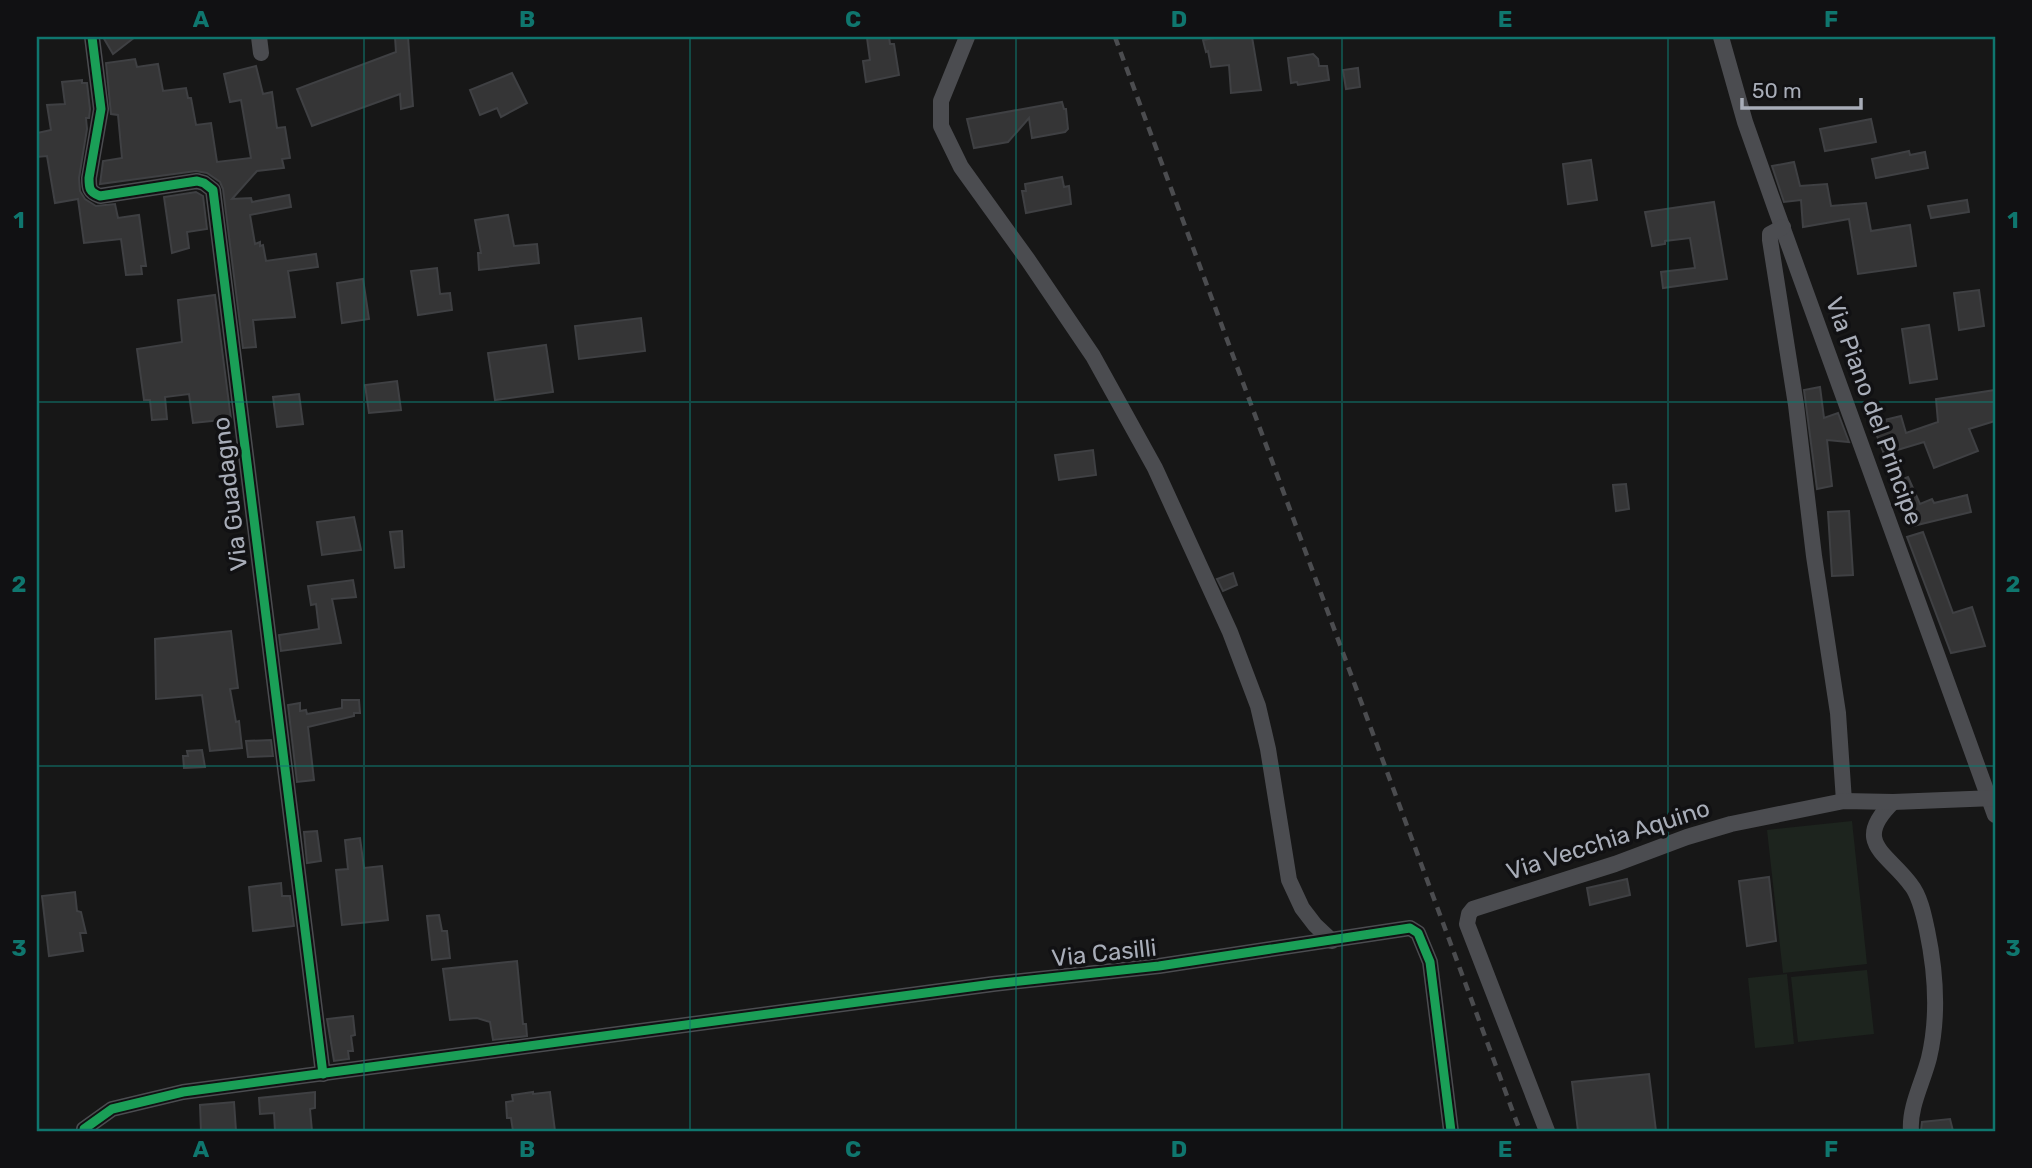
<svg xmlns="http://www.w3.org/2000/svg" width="2032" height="1168" font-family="Rubik,sans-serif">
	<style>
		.green { fill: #1d241e }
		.building { fill: #353536; stroke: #3f4043; stroke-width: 2 }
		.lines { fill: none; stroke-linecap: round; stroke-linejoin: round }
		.minor { stroke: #4b4c50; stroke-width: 16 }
		.rail { stroke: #4b4c4f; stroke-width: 4.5; stroke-dasharray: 9 7; stroke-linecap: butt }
		.cycleway-casing { stroke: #111113; stroke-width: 13 }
		.cycleway { stroke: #1a9f57; stroke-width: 9 }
		.grid { fill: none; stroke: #0f766e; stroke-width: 2; stroke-opacity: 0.55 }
		.labels { text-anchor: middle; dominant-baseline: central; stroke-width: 7; stroke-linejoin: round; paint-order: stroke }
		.street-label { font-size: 24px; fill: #a8adb8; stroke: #111113 }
		.neatline { fill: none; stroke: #0f766e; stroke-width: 2.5 }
		.grid-label { font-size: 23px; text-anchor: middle; font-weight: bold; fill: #0f766e }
	</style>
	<rect width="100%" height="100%" fill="#171717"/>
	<g class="green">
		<polygon points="1852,821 1867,964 1783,973 1767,830"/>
		<polygon points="1867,970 1874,1034 1798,1042 1791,977"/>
		<polygon points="1787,974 1794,1044 1755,1048 1748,978"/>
	</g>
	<g class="building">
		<polygon points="103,37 135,37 113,54"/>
		<polygon points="395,37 408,37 413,106 401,109 400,94 312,126 297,89 396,52"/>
		<polygon points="889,37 890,44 894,44 899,75 866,82 863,61 870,60 867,38"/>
		<polygon points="1220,37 1252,37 1261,90 1231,93 1229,65 1211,67 1208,51 1206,52 1203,40"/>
		<polygon points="1313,54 1318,59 1319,66 1327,66 1329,80 1298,85 1297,82 1291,83 1288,58"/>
		<polygon points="135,59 137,67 158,64 163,91 186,88 188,98 191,98 196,125 211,123 217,162 251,158 241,100 230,102 224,74 256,66 263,94 272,92 277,128 285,127 290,158 282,159 284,168 257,171 232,199 251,198 252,202 289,195 291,207 250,215 255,244 260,242 260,246 263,245 266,261 316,254 318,267 288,271 295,317 253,320 256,347 243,348 223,189 220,182 207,173 196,171 100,184 103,161 122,158 118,115 111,114 106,63"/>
		<polygon points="1358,68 1360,87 1346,89 1343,70"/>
		<polygon points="512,73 527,103 501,117 497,108 480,115 470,90"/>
		<polygon points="82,80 82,83 87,83 90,109 89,118 86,118 87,129 79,178 80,191 85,199 96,206 115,204 118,218 139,215 146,266 141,266 142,274 126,275 121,239 84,243 78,199 55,203 47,156 37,157 37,133 51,130 47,105 65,104 62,82"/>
		<polygon points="1062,102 1064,109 1066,109 1068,129 1065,132 1032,138 1029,118 1008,142 974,148 967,119"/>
		<polygon points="1871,119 1876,142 1825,151 1820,129"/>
		<polygon points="1909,151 1910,155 1925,152 1928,168 1876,178 1872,159"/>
		<polygon points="1591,160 1597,200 1568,204 1563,164"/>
		<polygon points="1794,162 1800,186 1827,184 1831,206 1866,203 1871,231 1910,225 1916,266 1858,274 1849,219 1803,227 1801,200 1784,202 1772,166"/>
		<polygon points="1062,177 1064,187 1069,186 1071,204 1026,213 1022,191 1026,191 1025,184"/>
		<polygon points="196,192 203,196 207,229 187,232 189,248 172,253 164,197"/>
		<polygon points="1967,200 1969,212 1931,218 1928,206"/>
		<polygon points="1714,202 1727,279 1663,288 1661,272 1695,268 1690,238 1665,241 1665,244 1652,246 1645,212"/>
		<polygon points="508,215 514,246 537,244 539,263 479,270 478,253 481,253 475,220"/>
		<polygon points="437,268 440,294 450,293 452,310 418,315 411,271"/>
		<polygon points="363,279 369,319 342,323 337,283"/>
		<polygon points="1979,290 1984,326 1959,330 1954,293"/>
		<polygon points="215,295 231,419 193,423 189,394 165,397 167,419 152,420 150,400 144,400 137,349 182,342 178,300"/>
		<polygon points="641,318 645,351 579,359 575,326"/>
		<polygon points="1929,325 1937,379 1910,383 1902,329"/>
		<polygon points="546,345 553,392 495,400 488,353"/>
		<polygon points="397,381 401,410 369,413 365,385"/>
		<polygon points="1820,387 1824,418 1838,413 1849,442 1827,440 1832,486 1817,489 1804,390"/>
		<polygon points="1995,390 1995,421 1969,429 1978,451 1934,468 1924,442 1884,454 1872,423 1901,416 1906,433 1938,422 1936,399"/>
		<polygon points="299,394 303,424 277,427 273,397"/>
		<polygon points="1093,450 1096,475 1059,480 1055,455"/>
		<polygon points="1908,477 1920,504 1932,499 1934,503 1967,495 1971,512 1913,526 1895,482"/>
		<polygon points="1626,484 1629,509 1616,511 1613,485"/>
		<polygon points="1849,511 1853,575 1832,576 1828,512"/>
		<polygon points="354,517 361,550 322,555 317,522"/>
		<polygon points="402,531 404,567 395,568 390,532"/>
		<polygon points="1923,532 1953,613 1972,607 1985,646 1951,653 1907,537"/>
		<polygon points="1233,573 1237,585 1223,591 1217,579"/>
		<polygon points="353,580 356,597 332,599 341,643 281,651 279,635 319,629 316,604 311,605 308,586"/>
		<polygon points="231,631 238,688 230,689 236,722 239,721 242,748 210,751 202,695 156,699 155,639"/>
		<polygon points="342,700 359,700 360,713 354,713 354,716 308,727 314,780 297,782 288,705 300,703 300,711 306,710 307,714 342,708"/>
		<polygon points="271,740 273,756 248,757 246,741"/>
		<polygon points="202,750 205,767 184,768 183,756 188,756 187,751"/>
		<polygon points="317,831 321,861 307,863 304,832"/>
		<polygon points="360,838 364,868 382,866 388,920 342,925 336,870 348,869 345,840"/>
		<polygon points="1769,877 1776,941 1747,946 1739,881"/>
		<polygon points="1627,879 1630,895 1590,905 1587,888"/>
		<polygon points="281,883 282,896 290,896 294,926 253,931 249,887"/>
		<polygon points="75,892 77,911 81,912 86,933 80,933 83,951 49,956 42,896"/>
		<polygon points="439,915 442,931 447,931 450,958 432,960 427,916"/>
		<polygon points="517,961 523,1024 526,1024 527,1036 493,1040 490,1022 477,1018 450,1020 443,969"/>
		<polygon points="353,1016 355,1035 351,1036 353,1051 348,1051 349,1059 334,1061 327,1019"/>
		<polygon points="1649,1074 1656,1131 1578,1131 1572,1082"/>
		<polygon points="315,1092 315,1108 310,1109 312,1131 275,1131 274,1113 260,1114 259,1098"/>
		<polygon points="533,1092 533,1094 550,1092 555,1131 513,1131 511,1118 507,1118 506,1102 513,1101 512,1095"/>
		<polygon points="234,1102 236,1131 201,1131 200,1105"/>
		<polygon points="1950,1119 1953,1131 1921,1131 1922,1122"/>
	</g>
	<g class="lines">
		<g class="minor">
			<path d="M92,37L101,109L89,178C89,188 89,192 100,196L197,181L204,183L213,190L323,1074"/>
			<polyline points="259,37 261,53"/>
			<polyline points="967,37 941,101 941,126 961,167 1028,260 1093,356 1155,468 1230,632 1258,706 1268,749 1289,880 1302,908 1315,925 1332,941"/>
			<polyline points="1721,37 1745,122 1775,207 1995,815"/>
			<polyline points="1783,227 1770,234 1770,240 1796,405 1814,556 1838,713 1844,801"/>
			<path d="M1893,802C1851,843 1888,853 1911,885C1920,896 1924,916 1927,930C1936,973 1939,1016 1929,1058C1923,1082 1909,1107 1911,1131"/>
			<polyline points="84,1131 84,1129 112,1109 183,1092 993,984 1159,966 1410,928 1418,933 1430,962 1451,1131"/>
			<polyline points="1547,1131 1467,924 1469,914 1473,909 1615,864 1687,837 1731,824 1844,801 1893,802 1995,798"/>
		</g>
		<polyline class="rail" points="1115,37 1520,1131"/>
		<defs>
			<g id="cycleway">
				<path d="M92,37L101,109L89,178C89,188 89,192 100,196L197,181L204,183L213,190L323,1074"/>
				<polyline points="84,1131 84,1129 112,1109 183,1092 993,984 1159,966 1410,928 1418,933 1430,962 1451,1131"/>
			</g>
		</defs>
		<use href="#cycleway" class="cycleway-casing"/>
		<use href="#cycleway" class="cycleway"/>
	</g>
	<path class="grid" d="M364,37V1131M690,37V1131M1016,37V1131M1342,37V1131M1668,37V1131M37,402H1995M37,766H1995"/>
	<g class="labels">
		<g class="street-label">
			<text transform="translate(1874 411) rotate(70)">Via Piano del Principe</text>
			<text transform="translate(230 494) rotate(-97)">Via Guadagno</text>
			<text transform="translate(1608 840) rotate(-18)">Via Vecchia Aquino</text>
			<text transform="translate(1104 953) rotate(-6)">Via Casilli</text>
		</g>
	</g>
	<rect width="2032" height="1168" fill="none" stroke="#111113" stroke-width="77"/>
	<path d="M1742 98v10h119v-10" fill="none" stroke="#a8adb8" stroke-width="3.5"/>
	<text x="1752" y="98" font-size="21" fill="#a8adb8" stroke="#111113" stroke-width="5" paint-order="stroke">50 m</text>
	<rect x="38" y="38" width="1956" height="1092" class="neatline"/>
	<g class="grid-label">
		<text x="201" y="27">A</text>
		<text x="527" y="27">B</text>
		<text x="853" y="27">C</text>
		<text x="1179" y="27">D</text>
		<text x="1505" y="27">E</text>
		<text x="1831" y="27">F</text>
		<text x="19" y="228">1</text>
		<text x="2013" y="228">1</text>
		<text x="19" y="592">2</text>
		<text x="2013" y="592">2</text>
		<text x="19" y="956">3</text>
		<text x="2013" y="956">3</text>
		<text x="201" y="1157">A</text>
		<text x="527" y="1157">B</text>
		<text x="853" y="1157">C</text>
		<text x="1179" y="1157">D</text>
		<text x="1505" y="1157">E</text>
		<text x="1831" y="1157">F</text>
	</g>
</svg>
